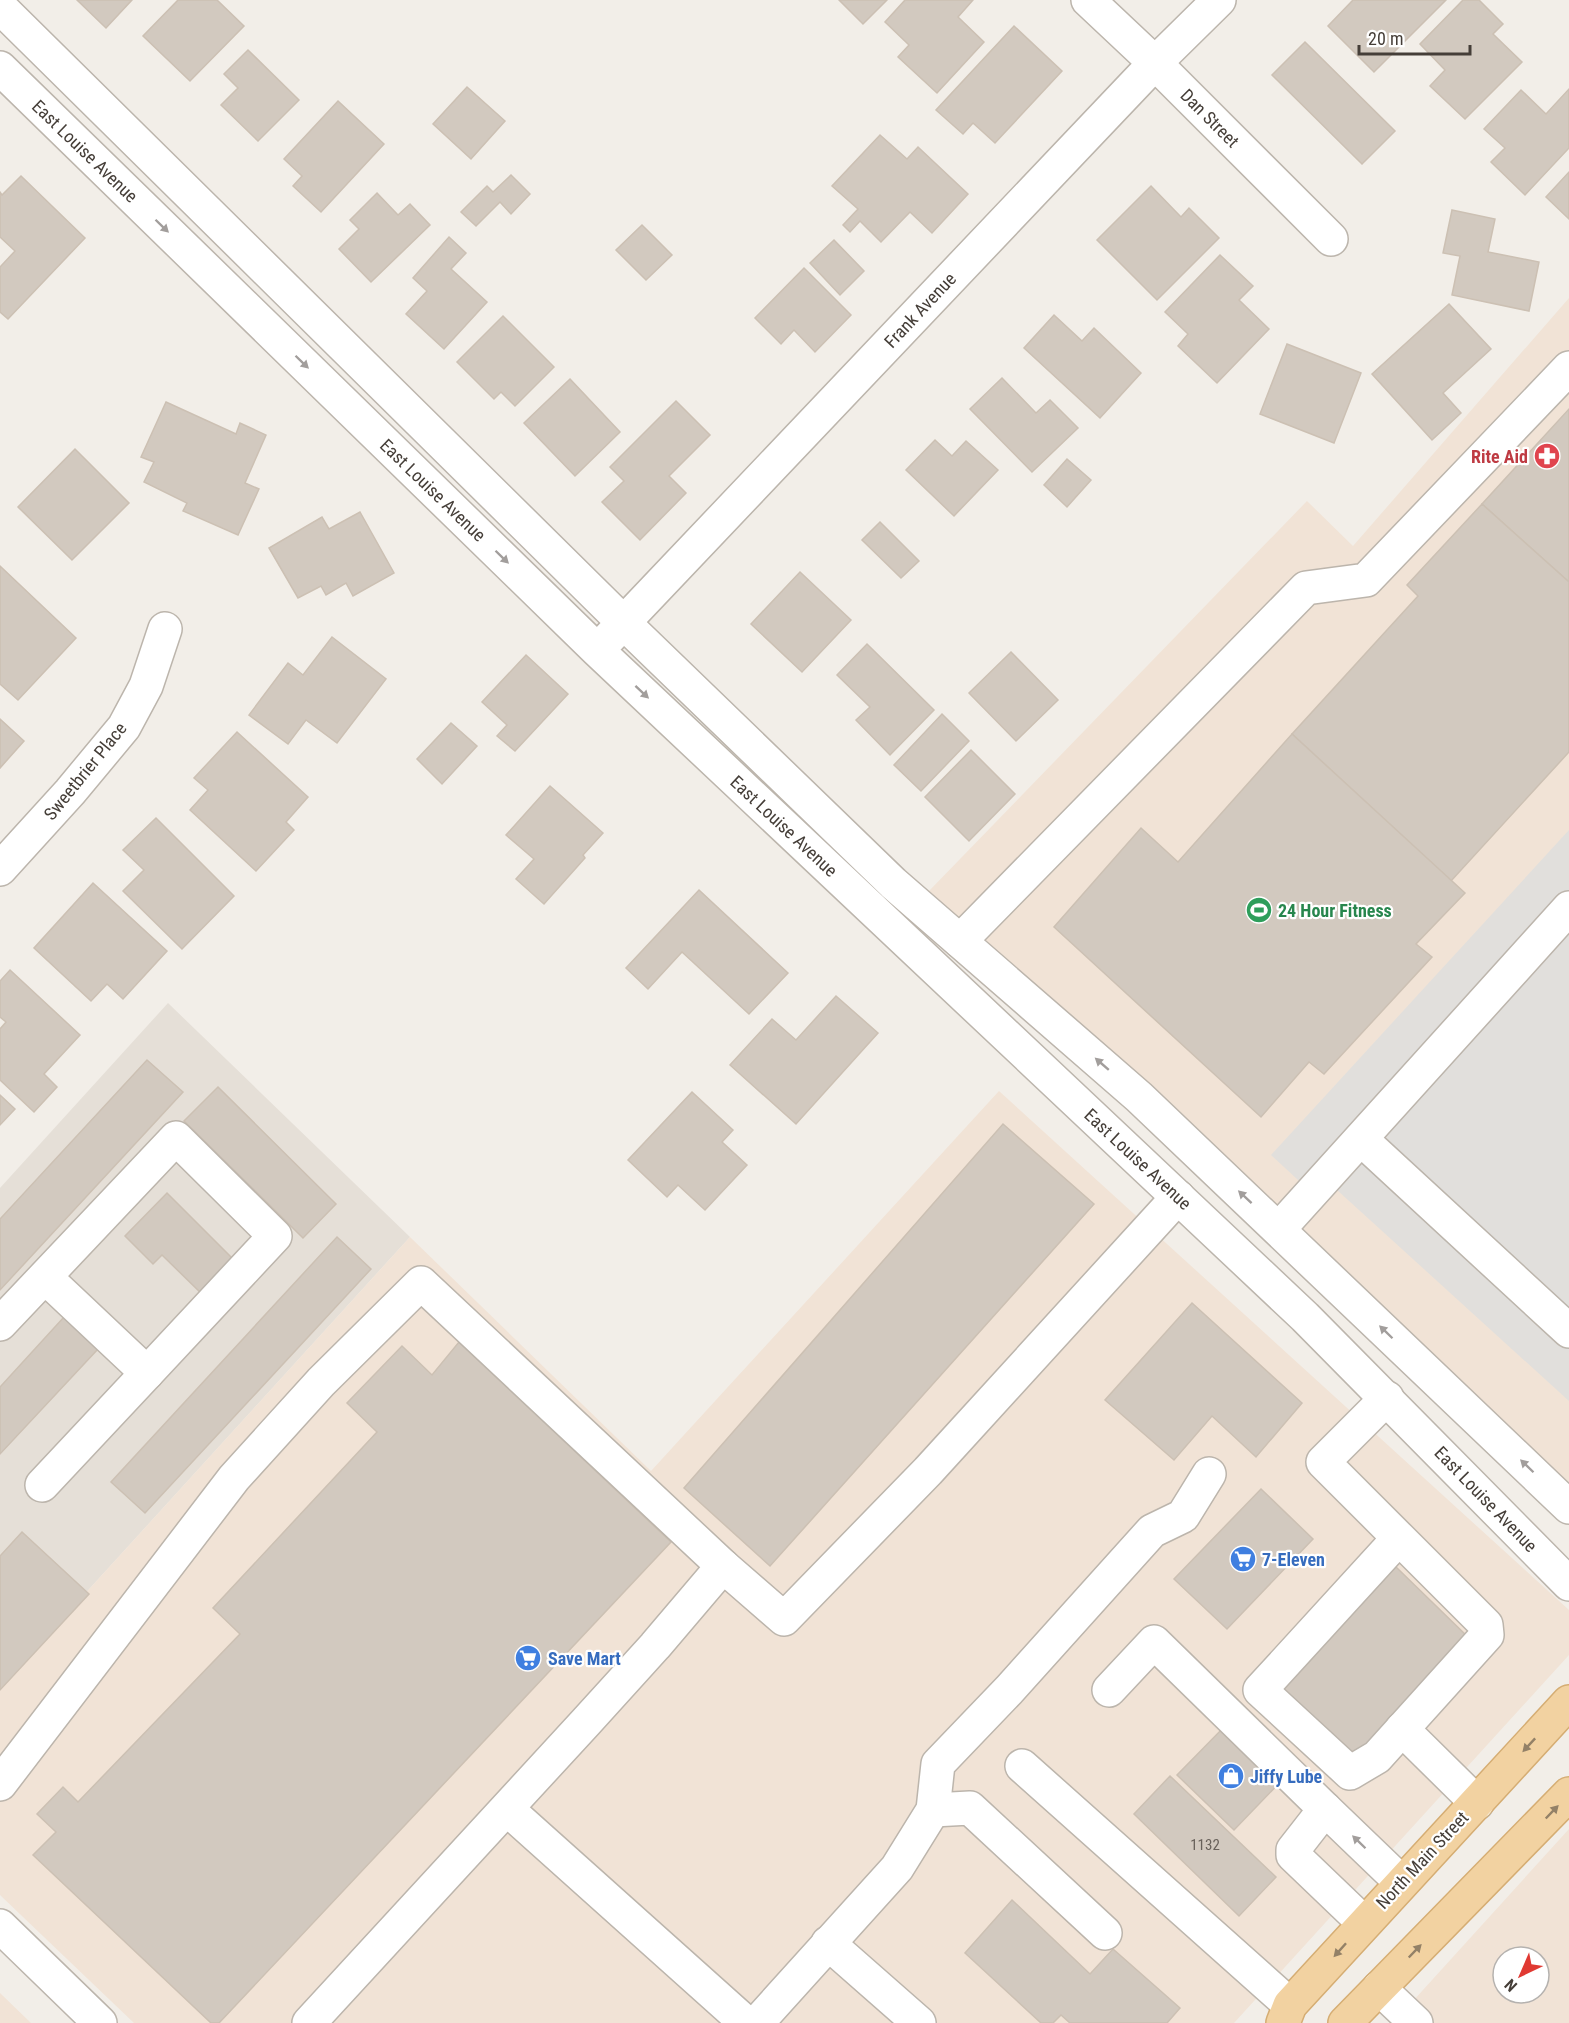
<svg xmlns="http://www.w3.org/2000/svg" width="1569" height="2023" font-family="'Roboto Condensed',sans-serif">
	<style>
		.residential { fill: #e5dfd7 }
		.commercial { fill: #f1e3d6; fill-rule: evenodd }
		.parking { fill: #e1dfdc }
		.building { fill: #d2c9bf; stroke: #ccc0b3; stroke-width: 1.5 }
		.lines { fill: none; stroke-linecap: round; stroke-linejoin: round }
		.minor-casing { stroke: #bcb5ac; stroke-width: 36 }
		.major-casing { stroke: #d5ad73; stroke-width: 36 }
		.minor { stroke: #fff; stroke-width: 33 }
		.major { stroke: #f2d2a1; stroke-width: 33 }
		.oneway { fill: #a29e9c }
		.oneway2 { fill: #938167 }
		.labels { text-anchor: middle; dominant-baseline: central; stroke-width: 4.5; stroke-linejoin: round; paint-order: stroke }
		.number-label { font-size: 15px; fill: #68615a }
		.street-label { font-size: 18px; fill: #453e38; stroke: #fff }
		.health-label { font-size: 18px; font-weight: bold; fill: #be3a42; stroke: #fff; text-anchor: end }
		.leisure-label { font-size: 18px; font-weight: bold; fill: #27864d; stroke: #fff; text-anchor: start }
		.shop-label { font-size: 18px; font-weight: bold; fill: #366cbe; stroke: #fff; text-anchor: start }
	</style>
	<rect width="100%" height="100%" fill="#f2eee8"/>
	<polygon class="residential" points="168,1003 410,1237 0,1687 0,1188"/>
	<g class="commercial">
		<polygon points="1569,298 1569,1487 928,892 1307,501 1353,546"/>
		<polygon points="999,1091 1569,1610 1569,1655 1234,2023 134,2023 0,1895 0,1687 410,1237 651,1471"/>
		<path d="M1569,1829V2023H1393ZM1503,1957H1539V1993H1503Z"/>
		<polygon points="0,1993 31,2023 0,2023"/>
	</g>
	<polygon class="parking" points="1569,830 1569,1401 1337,1190 1324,1204 1271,1155"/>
	<g class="building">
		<polygon points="77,0 132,0 106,28"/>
		<polygon points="178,0 217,0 244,26 190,81 143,36"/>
		<polygon points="839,0 887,0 863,24"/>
		<polygon points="905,0 973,0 958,17 984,42 937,93 898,57 909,45 885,22"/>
		<polygon points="1353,0 1446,0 1374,72 1328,26"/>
		<polygon points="1463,0 1479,0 1503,24 1493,34 1522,62 1465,119 1430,86 1445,70 1420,44"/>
		<polygon points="1014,26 1062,71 995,143 973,123 963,134 936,110"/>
		<polygon points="1305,42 1395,131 1362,164 1272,75"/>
		<polygon points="248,50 299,100 258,141 221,105 238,88 224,74"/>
		<polygon points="467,87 505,121 471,159 433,124"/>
		<polygon points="1569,89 1569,148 1525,195 1491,162 1505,148 1484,129 1521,90 1546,114"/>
		<polygon points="338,101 384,144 321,212 293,186 302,176 284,159"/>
		<polygon points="880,135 907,159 918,147 968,194 932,233 910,212 881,242 860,221 850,232 843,225 858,209 832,186"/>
		<polygon points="1569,172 1569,219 1546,197"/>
		<polygon points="511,175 530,194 511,214 500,202 476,226 461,212 487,186 493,192"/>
		<polygon points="21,176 85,238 8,319 0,312 0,267 15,251 0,237 0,192 2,195"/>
		<polygon points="1151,186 1181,217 1189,208 1219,238 1157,300 1097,240"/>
		<polygon points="377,193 398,215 410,204 430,225 371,282 339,249 359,229 350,220"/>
		<polygon points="1452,210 1495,219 1488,252 1539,262 1529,311 1452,295 1460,256 1443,253"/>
		<polygon points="642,225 672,255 646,280 616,250"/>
		<polygon points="449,237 466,253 451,269 487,302 444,349 406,314 427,291 413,278"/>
		<polygon points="834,240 864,271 840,295 810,263"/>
		<polygon points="1220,255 1253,286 1239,300 1269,329 1217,383 1178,346 1188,334 1165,312"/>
		<polygon points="804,268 851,315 815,352 794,330 781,344 755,318"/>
		<polygon points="1449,304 1491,349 1443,393 1461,413 1432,440 1372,374"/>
		<polygon points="1054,315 1082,341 1094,328 1141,373 1100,418 1024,348"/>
		<polygon points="503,316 554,367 515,406 501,392 494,399 457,362"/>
		<polygon points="1287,344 1361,373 1334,443 1260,414"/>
		<polygon points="1002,378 1036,413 1050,400 1078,428 1032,472 970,409"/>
		<polygon points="570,379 620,432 575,476 524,423"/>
		<polygon points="676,401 710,435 669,476 686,493 640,540 602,502 624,481 610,467"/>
		<polygon points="166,402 236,434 240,423 266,435 245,483 259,489 238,535 183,511 187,503 144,482 154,462 141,457"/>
		<polygon points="1569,409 1569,582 1482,504"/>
		<polygon points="935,440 952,456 966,441 998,470 954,516 906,470"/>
		<polygon points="75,449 129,503 72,560 18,507"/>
		<polygon points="1067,459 1091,480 1067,507 1044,485"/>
		<polygon points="1482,504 1569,582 1569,752 1451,881 1292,734 1418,596 1407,585"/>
		<polygon points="360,512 394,573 353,596 346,583 326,595 321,586 298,598 269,548 322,517 329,529"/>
		<polygon points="880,522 919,561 901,578 862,540"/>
		<polygon points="0,566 76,638 18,700 0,684"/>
		<polygon points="800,572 851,620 802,672 751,624"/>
		<polygon points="332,637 386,679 337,743 306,720 288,744 249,715 288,663 303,675"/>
		<polygon points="867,644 934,710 890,755 856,720 870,707 837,675"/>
		<polygon points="1011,652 1058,700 1016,741 969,693"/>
		<polygon points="526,655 568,694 515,751 497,736 507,725 482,702"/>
		<polygon points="942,714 969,741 921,791 894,765"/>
		<polygon points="0,719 24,741 0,768"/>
		<polygon points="451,723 477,746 442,784 417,759"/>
		<polygon points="237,732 308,797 286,822 294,830 256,871 190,810 208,790 194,778"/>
		<polygon points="1292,734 1465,893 1416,944 1432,957 1324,1074 1309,1062 1261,1117 1054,927 1141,828 1178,862"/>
		<polygon points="971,750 1015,794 969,841 925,797"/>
		<polygon points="550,786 603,833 583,855 585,858 544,904 516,879 534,859 506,835"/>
		<polygon points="156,818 234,896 182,949 123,891 144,870 123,850"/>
		<polygon points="93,883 167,951 123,999 107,984 91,1001 34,948"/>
		<polygon points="699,890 788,973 749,1014 682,952 648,989 626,968"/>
		<polygon points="10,970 80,1035 44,1074 57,1087 34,1112 0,1080 0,1029 6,1022 0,1017 0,981"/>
		<polygon points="836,996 878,1033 796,1124 730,1065 772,1019 796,1040"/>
		<polygon points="147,1060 183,1092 0,1290 0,1219"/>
		<polygon points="218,1087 336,1204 303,1238 184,1121"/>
		<polygon points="692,1092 733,1130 722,1142 747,1165 705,1210 678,1185 667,1197 628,1160"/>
		<polygon points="0,1095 15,1109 0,1125"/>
		<polygon points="1003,1124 1094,1204 770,1566 684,1488"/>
		<polygon points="167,1193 239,1265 206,1298 162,1255 153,1264 125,1236"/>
		<polygon points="337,1237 371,1269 145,1513 111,1482"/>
		<polygon points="1192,1303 1302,1403 1256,1457 1212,1416 1174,1460 1105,1400"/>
		<polygon points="64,1317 98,1349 0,1454 0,1387"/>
		<polygon points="459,1342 671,1542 219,2023 211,2023 33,1855 56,1832 37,1814 63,1787 78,1802 240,1634 213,1608 377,1432 347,1403 402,1346 432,1375"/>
		<polygon points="1261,1489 1313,1539 1227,1629 1174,1579"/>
		<polygon points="22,1532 89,1594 0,1690 0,1556"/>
		<polygon points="1395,1566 1470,1639 1351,1763 1275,1691"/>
		<polygon points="1227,1724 1284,1778 1234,1830 1177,1775"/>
		<polygon points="1170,1776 1276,1877 1239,1916 1134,1814"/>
		<polygon points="1012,1900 1090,1974 1113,1949 1180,2008 1167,2023 1070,2023 1061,2015 1053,2023 1041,2023 965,1953"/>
	</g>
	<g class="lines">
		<defs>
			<g id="minor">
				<polyline points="1088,0 1155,63 1331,239"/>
				<polyline points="0,7 624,623 893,883 1139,1097 1569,1507"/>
				<polyline points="0,68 597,650 1305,1317 1569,1584"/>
				<polyline points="609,638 1155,63 1219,0"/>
				<polyline points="0,869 70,792 124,727 146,686 165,629"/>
				<polyline points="960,941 1306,588 1366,580 1569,368"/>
				<polyline points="1361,1139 1569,1331"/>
				<polyline points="1279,1229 1569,908"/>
				<polyline points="0,1324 176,1138 275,1236 147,1373 45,1277"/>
				<polyline points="1387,1398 1323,1462 1399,1538 1260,1690 1350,1773 1377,1757 1487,1635 1486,1625 1399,1538"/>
				<polyline points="42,1485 147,1373"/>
				<polyline points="1109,1690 1154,1642 1325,1809"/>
				<polyline points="1402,1729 1477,1803"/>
				<polyline points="1022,1766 1290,2005"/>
				<polyline points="0,1784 234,1478 321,1382 421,1283 723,1566"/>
				<polyline points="507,1809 746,2023"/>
				<polyline points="933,1810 970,1808 1105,1933"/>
				<polyline points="1364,1923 1293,1855 1293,1850 1325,1809 1401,1882"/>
				<polyline points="0,1926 100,2023"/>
				<polyline points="828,1943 919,2023"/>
				<polyline points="1379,1988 1416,2023"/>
				<polyline points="309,2023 586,1722 655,1646 723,1566 784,1619 928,1471 1178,1197"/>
				<polyline points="757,2023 897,1868 933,1810 938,1764 1009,1690 1152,1531 1183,1516 1209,1474"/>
			</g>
			<g id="major">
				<polyline points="1283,2023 1290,2005 1569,1702"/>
				<polyline points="1345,2023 1569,1794"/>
			</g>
		</defs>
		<use href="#minor" class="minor-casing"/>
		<use href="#major" class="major-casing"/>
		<use href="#minor" class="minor"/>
		<use href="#major" class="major"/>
	</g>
	<defs><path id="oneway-solid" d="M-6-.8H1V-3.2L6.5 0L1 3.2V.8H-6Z" transform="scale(1.5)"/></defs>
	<g class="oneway">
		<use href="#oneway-solid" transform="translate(162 226) rotate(44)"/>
		<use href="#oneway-solid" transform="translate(302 362) rotate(44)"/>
		<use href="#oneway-solid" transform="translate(502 557) rotate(44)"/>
		<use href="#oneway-solid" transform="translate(642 692) rotate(43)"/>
		<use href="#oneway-solid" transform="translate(1102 1064) rotate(-139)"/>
		<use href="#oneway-solid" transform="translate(1245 1197) rotate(-137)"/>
		<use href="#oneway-solid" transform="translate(1386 1332) rotate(-136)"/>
		<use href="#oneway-solid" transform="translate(1527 1466) rotate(-136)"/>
		<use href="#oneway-solid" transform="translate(1359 1842) rotate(-136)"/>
	</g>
	<g class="oneway2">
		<use href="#oneway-solid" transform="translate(1529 1745) rotate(133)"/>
		<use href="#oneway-solid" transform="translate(1552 1812) rotate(-46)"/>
		<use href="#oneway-solid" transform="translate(1340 1950) rotate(132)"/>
		<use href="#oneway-solid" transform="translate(1415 1951) rotate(-46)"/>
	</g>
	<defs>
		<symbol id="pharmacy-disc" viewBox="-11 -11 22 22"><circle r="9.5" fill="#e0444e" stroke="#fff"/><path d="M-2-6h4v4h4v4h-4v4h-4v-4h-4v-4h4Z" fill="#fff"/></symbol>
		<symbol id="stadium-disc" viewBox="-11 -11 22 22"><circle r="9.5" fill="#2e9e5b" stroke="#fff"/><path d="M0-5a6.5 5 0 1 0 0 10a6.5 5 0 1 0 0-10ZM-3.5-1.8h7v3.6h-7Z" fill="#fff"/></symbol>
		<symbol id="supermarket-disc" viewBox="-11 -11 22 22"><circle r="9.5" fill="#3f7fe0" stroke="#fff"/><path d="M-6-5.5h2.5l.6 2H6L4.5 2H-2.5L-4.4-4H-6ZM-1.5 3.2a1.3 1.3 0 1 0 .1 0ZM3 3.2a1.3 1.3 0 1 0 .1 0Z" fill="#fff"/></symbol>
		<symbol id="shop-disc" viewBox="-11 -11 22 22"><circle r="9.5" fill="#3f7fe0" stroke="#fff"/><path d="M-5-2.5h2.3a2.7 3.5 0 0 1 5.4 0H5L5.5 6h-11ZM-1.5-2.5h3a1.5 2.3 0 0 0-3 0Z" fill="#fff"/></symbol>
	</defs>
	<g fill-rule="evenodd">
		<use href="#pharmacy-disc" x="1532" y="441" width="30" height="30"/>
		<use href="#stadium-disc" x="1244" y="895" width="30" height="30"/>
		<use href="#supermarket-disc" x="1228" y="1544" width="30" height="30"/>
		<use href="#supermarket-disc" x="513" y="1643" width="30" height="30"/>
		<use href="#shop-disc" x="1216" y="1761" width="30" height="30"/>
	</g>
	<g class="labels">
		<g class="number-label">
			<text x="1205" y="1845">1132</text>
		</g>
		<g class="street-label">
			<text transform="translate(1210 118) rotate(45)">Dan Street</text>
			<text transform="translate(85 151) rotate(44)">East Louise Avenue</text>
			<text transform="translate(920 310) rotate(-47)">Frank Avenue</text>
			<text transform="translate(433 490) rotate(44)">East Louise Avenue</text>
			<text transform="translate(85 771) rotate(-51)">Sweetbrier Place</text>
			<text transform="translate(784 826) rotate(43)">East Louise Avenue</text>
			<text transform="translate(1138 1159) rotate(43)">East Louise Avenue</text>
			<text transform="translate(1486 1499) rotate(46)">East Louise Avenue</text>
			<text transform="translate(1422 1860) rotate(-47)">North Main Street</text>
		</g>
		<g class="health-label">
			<text x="1528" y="456">Rite Aid</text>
		</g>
		<g class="leisure-label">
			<text x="1278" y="910">24 Hour Fitness</text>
		</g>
		<g class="shop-label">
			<text x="1262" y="1559">7-Eleven</text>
			<text x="548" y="1658">Save Mart</text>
			<text x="1250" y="1776">Jiffy Lube</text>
		</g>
	</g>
	<g transform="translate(1521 1975) rotate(224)"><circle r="28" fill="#ffffff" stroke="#b5b2af" stroke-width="1.5"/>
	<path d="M0-4.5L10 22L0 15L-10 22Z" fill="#e03932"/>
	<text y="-9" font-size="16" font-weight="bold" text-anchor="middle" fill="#453e38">N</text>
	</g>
	<path d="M1359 45v9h111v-9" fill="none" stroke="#453e38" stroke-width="3"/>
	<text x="1368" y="45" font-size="18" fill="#453e38" stroke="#ffffff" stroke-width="4.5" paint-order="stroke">20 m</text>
</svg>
